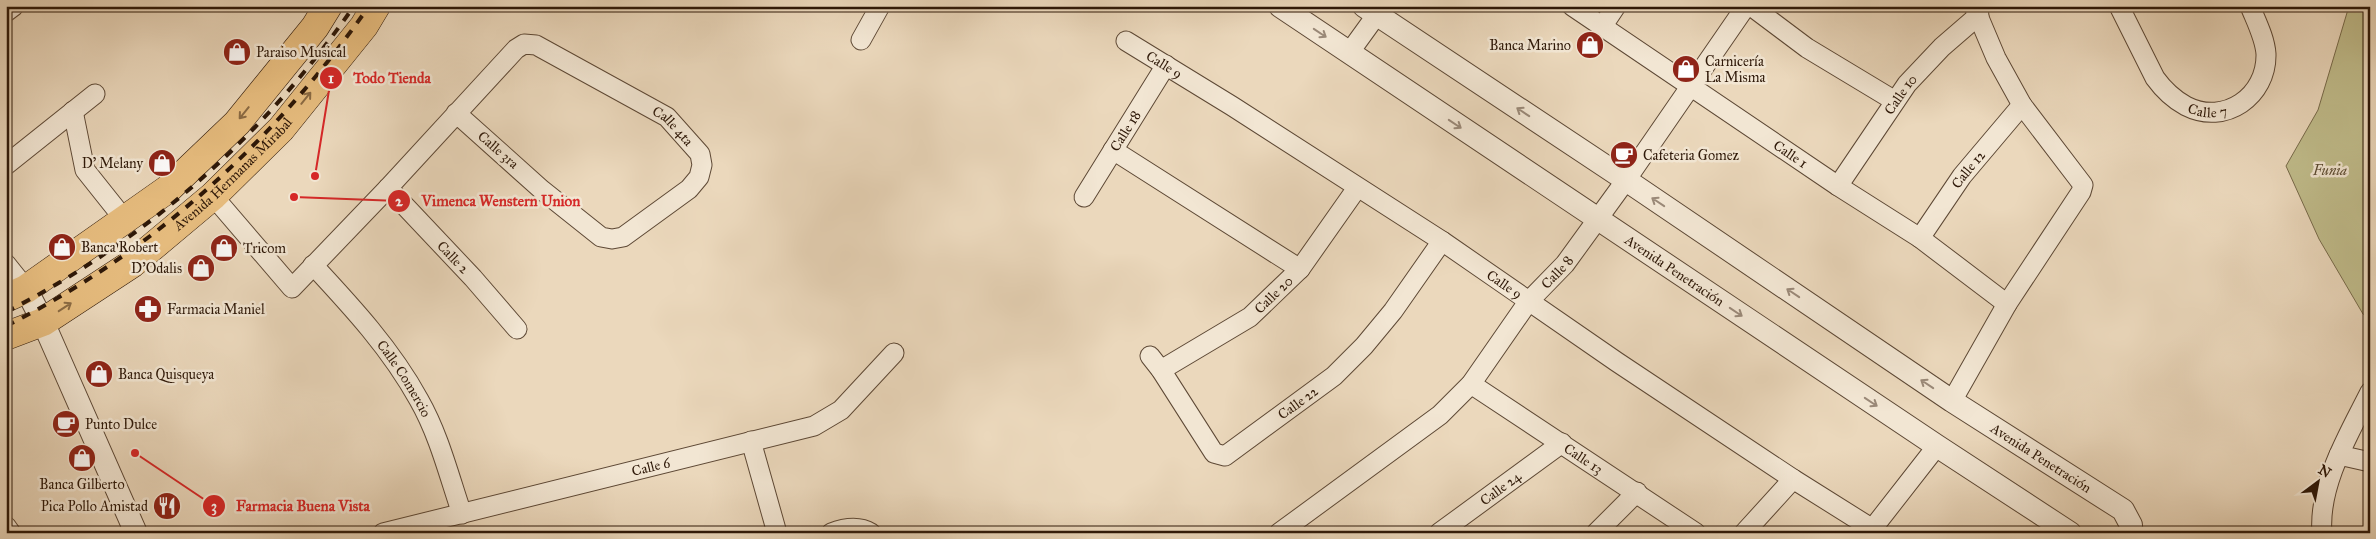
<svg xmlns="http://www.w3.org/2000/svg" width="2376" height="539" font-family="'IM FELL Great Primer',serif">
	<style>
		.green { fill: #c0bc8b; stroke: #776a4a }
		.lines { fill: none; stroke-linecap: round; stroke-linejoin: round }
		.minor-casing { stroke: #5d4835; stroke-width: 21 }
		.tertiary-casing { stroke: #5d4835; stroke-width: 24 }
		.primary-casing { stroke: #2e1808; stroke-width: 29 }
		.minor { stroke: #f2e6d3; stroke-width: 19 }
		.tertiary { stroke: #f2e6d3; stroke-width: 22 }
		.primary { stroke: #e6bc7e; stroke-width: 28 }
		.rail { stroke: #2e1808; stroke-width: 4; stroke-dasharray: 9 9; stroke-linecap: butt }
		.oneway { stroke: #9a8978 }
		.oneway2 { stroke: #8a6a43 }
		.labels { text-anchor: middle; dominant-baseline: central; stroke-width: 5; stroke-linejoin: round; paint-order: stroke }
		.poi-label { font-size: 14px; fill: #2e1808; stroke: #f2e6d3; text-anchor: start }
		.street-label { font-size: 14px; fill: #2e1808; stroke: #f2e6d3 }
		.park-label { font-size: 14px; font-style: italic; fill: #5a492f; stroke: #f2e6d3 }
		.leader { fill: none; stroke: #d62828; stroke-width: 2 }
		.callout-dot { fill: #d62828; stroke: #f2e6d3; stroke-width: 2 }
		.mark-label { font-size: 15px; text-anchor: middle; font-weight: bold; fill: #fff }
		.callout-label { font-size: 15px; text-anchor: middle; font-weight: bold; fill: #d62828; stroke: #f2e6d3; stroke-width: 5; stroke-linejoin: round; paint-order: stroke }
	</style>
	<rect width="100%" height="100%" fill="#ebd8bc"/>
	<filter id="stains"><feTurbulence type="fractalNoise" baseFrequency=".004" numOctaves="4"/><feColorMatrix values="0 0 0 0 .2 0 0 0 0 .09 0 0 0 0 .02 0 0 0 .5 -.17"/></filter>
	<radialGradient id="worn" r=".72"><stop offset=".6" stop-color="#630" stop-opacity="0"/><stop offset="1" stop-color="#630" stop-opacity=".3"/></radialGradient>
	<polygon class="green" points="2349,6 2370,6 2370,319 2363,314 2319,239 2286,166 2318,110"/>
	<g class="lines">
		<defs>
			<g id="minor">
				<path id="s1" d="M1572,6L1838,186L1920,238L2007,304"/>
				<polyline points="1751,6 1807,48 1895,101"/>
				<path id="s2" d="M2119,6L2155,78C2163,89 2173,99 2186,106C2225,126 2267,96 2266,54C2265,38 2256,21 2250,6"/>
				<polyline points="6,12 14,6"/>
				<polyline points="1602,27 1616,6"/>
				<polyline points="861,40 880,6"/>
				<path id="s3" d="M1126,41L1232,106L1442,241L1617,362L1793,479L1879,533"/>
				<polyline points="1349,53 1383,6"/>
				<polyline points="73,111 85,170 124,219"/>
				<polyline points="1113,150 1300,269"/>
				<polyline points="6,165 95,94"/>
				<path id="s4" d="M1838,186L1907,84L1942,47L1979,15"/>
				<path id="s5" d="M388,188L473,278L517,329"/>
				<path id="s6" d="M213,196L292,288L388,188L516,49L524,44L536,45L667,117L700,154L702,165L699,177L689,189L623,237L612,239L601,237L542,190L456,113"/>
				<path id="s7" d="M1084,197L1166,65"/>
				<path id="s8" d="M1920,238L1962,176L2022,105"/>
				<polyline points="6,264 26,289"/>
				<path id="s9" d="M313,265C352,307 391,349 419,400C439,435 449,476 462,514"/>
				<path id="s10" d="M1150,356L1161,370L1214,453L1225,456L1334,376L1364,346L1393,311L1442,241"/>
				<path id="s11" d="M1161,370L1250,317L1300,269L1357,188"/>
				<path id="s12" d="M1471,384L1696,533"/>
				<polyline points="1952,401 2007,304 2081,192 2083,185 2022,105 1996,58 1974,6"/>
				<polyline points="751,441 777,533"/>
				<polyline points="2339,455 2370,462"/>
				<polyline points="6,526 11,533"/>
				<polyline points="1873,528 1937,446"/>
				<path id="s13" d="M383,533L814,426L841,410L894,353"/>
				<path d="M831,533C844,528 858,525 871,533"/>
				<path id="s14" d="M1279,533L1440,415L1471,384L1528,302L1565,264L1626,180L1746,6"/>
				<path id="s15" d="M1439,533L1562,443"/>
				<polyline points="1596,533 1637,492"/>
				<polyline points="1744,533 1793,479"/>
				<path d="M2322,533C2318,485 2349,434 2370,392"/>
			</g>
			<g id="tertiary">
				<path id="s16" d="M1280,6L1937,446L2070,533"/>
				<path id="s17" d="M1364,6L1626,180L1952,401L2123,510L2131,525L2130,533"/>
				<polyline points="26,289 43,322 136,533"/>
			</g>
			<g id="primary">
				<polyline points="6,298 26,289 168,189 237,123 315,27 328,6"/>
				<path id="s18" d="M6,336L43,322L133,263L213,196L281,129L364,26L376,6"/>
			</g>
		</defs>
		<use href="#minor" class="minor-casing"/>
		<use href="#tertiary" class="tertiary-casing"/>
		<use href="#primary" class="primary-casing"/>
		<use href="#minor" class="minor"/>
		<use href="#tertiary" class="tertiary"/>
		<use href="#primary" class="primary"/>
		<g class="rail">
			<path d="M6,312C147,240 264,136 354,6"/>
			<path d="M6,326C152,253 276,140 369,6"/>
		</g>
	</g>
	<defs><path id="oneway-shaft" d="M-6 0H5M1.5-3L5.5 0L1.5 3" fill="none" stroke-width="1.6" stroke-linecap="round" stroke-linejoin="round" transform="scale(1.25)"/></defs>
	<g class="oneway">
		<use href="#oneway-shaft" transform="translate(1320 33) rotate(34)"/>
		<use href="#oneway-shaft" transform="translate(1523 112) rotate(-146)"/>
		<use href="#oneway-shaft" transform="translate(1455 124) rotate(34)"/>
		<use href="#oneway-shaft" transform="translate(1658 202) rotate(-146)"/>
		<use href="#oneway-shaft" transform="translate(1793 293) rotate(-146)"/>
		<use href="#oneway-shaft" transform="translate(1736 312) rotate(34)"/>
		<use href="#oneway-shaft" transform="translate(1927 384) rotate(-146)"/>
		<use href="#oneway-shaft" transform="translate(1871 402) rotate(34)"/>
	</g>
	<g class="oneway2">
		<use href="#oneway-shaft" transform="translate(306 98) rotate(-51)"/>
		<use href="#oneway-shaft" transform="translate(244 113) rotate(129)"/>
		<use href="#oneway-shaft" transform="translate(65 307) rotate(-33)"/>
	</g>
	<defs>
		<symbol id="shop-disc" viewBox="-11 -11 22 22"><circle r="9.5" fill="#8f2418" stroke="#f2e6d3"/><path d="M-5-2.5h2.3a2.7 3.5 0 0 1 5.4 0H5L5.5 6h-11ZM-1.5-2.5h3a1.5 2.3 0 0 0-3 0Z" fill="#fff"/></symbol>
		<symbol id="cafe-disc" viewBox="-11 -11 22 22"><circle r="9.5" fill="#8f2418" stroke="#f2e6d3"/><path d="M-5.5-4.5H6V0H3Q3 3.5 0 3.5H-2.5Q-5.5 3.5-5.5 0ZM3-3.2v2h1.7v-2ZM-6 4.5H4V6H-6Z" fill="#fff"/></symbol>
		<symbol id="pharmacy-disc" viewBox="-11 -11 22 22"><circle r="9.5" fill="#8f2418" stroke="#f2e6d3"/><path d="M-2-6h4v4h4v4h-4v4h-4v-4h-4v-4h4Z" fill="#fff"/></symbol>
		<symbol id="restaurant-disc" viewBox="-11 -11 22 22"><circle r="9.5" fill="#8f2418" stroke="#f2e6d3"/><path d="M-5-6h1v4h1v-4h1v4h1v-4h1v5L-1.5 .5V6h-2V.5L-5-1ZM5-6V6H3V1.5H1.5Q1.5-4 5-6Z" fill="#fff"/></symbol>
	</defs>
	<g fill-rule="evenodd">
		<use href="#shop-disc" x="1574" y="29" width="32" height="32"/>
		<use href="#shop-disc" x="221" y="36" width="32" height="32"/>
		<use href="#shop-disc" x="1670" y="53" width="32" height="32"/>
		<use href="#cafe-disc" x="1608" y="139" width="32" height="32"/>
		<use href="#shop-disc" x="146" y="147" width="32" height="32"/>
		<use href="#shop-disc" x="46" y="231" width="32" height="32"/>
		<use href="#shop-disc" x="208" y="232" width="32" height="32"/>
		<use href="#shop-disc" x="185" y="252" width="32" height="32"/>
		<use href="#pharmacy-disc" x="132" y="293" width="32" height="32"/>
		<use href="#shop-disc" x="83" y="358" width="32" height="32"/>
		<use href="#cafe-disc" x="50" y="408" width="32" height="32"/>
		<use href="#shop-disc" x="66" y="442" width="32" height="32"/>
		<use href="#restaurant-disc" x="151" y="490" width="32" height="32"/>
	</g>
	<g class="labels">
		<g class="poi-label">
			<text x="1571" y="45" text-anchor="end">Banca Marino</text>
			<text x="256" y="52">Paraiso Musical</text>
			<text x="1705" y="61">Carnicería<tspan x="1705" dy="16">La Misma</tspan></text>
			<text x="1643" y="155">Cafeteria Gomez</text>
			<text x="143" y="163" text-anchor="end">D' Melany</text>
			<text x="81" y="247">Banca Robert</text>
			<text x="243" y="248">Tricom</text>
			<text x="182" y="268" text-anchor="end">D'Odalis</text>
			<text x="167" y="309">Farmacia Maniel</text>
			<text x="118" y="374">Banca Quisqueya</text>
			<text x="85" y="424">Punto Dulce</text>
			<text x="82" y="484" text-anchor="middle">Banca Gilberto</text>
			<text x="148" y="506" text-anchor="end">Pica Pollo Amistad</text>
		</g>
		<g class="street-label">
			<text stroke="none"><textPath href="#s3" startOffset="45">Calle 9</textPath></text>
			<text stroke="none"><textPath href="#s4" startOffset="111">Calle 10</textPath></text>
			<text stroke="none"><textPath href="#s2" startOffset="145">Calle 7</textPath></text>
			<text stroke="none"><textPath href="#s6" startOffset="630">Calle 4ta</textPath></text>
			<text stroke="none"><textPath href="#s7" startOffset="78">Calle 18</textPath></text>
			<text transform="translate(498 150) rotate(41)">Calle 3ra</text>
			<text stroke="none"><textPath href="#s1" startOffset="264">Calle 1</textPath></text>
			<text stroke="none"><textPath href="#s8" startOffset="84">Calle 12</textPath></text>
			<text stroke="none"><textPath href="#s18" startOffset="281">Avenida Hermanas Mirabal</textPath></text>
			<text stroke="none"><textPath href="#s5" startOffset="95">Calle 2</textPath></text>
			<text stroke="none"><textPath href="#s14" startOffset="385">Calle 8</textPath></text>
			<text stroke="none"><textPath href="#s16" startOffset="475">Avenida Penetración</textPath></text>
			<text stroke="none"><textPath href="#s3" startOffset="450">Calle 9</textPath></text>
			<text stroke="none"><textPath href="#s11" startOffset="136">Calle 20</textPath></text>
			<text stroke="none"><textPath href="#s9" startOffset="146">Calle Comercio</textPath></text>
			<text stroke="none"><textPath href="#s10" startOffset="218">Calle 22</textPath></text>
			<text stroke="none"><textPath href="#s12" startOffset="135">Calle 13</textPath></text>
			<text stroke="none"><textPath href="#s17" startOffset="814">Avenida Penetración</textPath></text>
			<text stroke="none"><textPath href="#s13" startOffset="276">Calle 6</textPath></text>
			<text stroke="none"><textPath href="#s15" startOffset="76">Calle 24</textPath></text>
		</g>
		<g class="park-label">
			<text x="2330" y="170">Funia</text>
		</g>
	</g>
	<path class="leader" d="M315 176L331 78M294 197L399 201M135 453L214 506"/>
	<g class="callout-dot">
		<circle cx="315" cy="176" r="5"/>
		<circle cx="294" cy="197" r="5"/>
		<circle cx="135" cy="453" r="5"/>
		<circle cx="331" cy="78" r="12"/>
		<circle cx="399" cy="201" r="12"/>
		<circle cx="214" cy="506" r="12"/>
	</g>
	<g class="mark-label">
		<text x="331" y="83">1</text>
		<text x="399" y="206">2</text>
		<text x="214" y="511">3</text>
	</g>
	<g class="callout-label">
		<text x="392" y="83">Todo Tienda</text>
		<text x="501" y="206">Vimenca Wenstern Union</text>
		<text x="303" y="511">Farmacia Buena Vista</text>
	</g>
	<rect width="2376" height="539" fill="none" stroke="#ebd8bc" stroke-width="25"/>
	<rect x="8" y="8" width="2361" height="524" fill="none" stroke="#2e1808" stroke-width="2.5"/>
	<rect x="12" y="12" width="2351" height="514" fill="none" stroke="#2e1808"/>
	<g transform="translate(2318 482) rotate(32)" stroke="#f2e6d3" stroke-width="4" paint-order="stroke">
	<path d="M0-4L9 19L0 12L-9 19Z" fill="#2e1808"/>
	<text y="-8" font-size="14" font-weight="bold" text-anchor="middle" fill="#2e1808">N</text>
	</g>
	<rect width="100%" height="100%" filter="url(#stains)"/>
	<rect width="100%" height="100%" fill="url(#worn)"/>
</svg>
